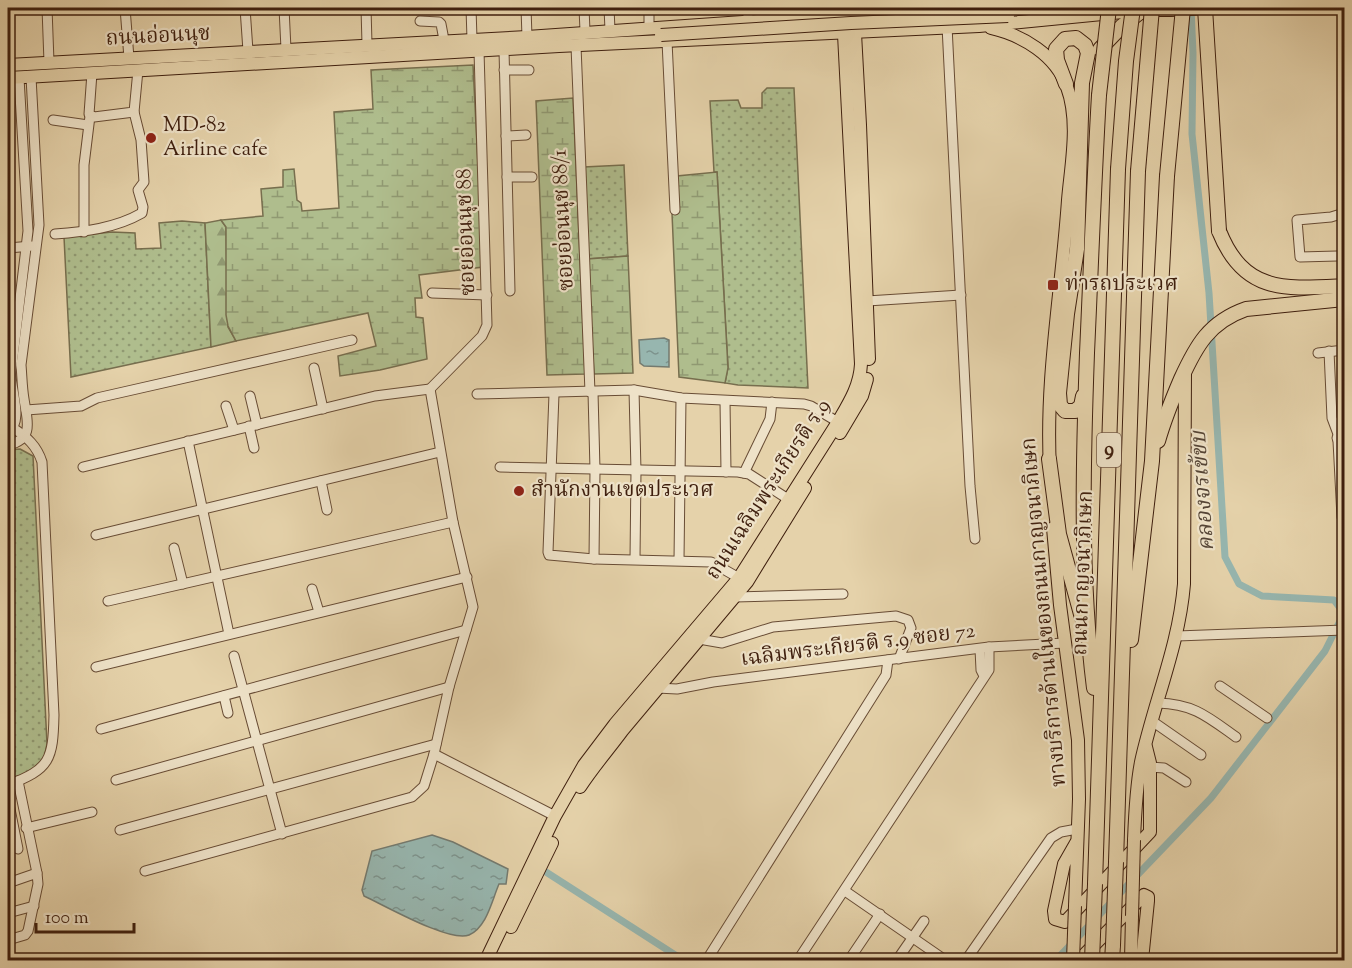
<svg xmlns="http://www.w3.org/2000/svg" width="1352" height="968" font-family="'Sorts Mill Goudy','Noto Serif Thai',serif">
	<style>
		.grass { fill: url(#grass-dots); stroke: #776e4e; stroke-width: 1.5 }
		.forest { fill: url(#forest-firs); stroke: #776e4e; stroke-width: 1.5 }
		.wetland { fill: url(#wetland-marsh); stroke: #776e4e; stroke-width: 1.5 }
		.garden { fill: url(#garden-furrows); stroke: #776e4e; stroke-width: 1.5 }
		.water { fill: url(#water-ripples); stroke: #747a6f; stroke-width: 1.5 }
		.lines { fill: none; stroke-linecap: round; stroke-linejoin: round }
		.canal { stroke: #97b6af; stroke-width: 7 }
		.minor-casing { stroke: #684c35; stroke-width: 11 }
		.major-casing { stroke: #3f1f0e; stroke-width: 14 }
		.highway-casing { stroke: #3f1f0e; stroke-width: 16 }
		.minor { stroke: #eee2c8; stroke-width: 9 }
		.major { stroke: #e5d2aa; stroke-width: 12 }
		.highway { stroke: #e5d2aa; stroke-width: 14 }
		.major-bridge-casing { stroke: #3f1f0e; stroke-width: 14; stroke-linecap: butt }
		.highway-bridge-casing { stroke: #3f1f0e; stroke-width: 16; stroke-linecap: butt }
		.major-bridge { stroke: #e5d2aa; stroke-width: 12 }
		.highway-bridge { stroke: #e5d2aa; stroke-width: 14 }
		.poi-dot { fill: #8f2418; stroke: #eee2c8; stroke-width: 2 }
		.labels { text-anchor: middle; dominant-baseline: central; stroke-width: 4.5; stroke-linejoin: round; paint-order: stroke }
		.shield { fill: #eee2c8; stroke: #745a46; stroke-width: 1.5 }
		.shield-label { font-size: 20px; font-weight: bold; fill: #3f1f0e }
		.street-label { font-size: 21px; fill: #3f1f0e; stroke: #eee2c8 }
		.poi-label { font-size: 21px; fill: #3f1f0e; stroke: #eee2c8; text-anchor: start }
		.water-label { font-size: 22px; font-style: italic; fill: #554536; stroke: #eee2c8 }
	</style>
	<defs>
		<pattern id="grass-dots" width="8" height="8" patternUnits="userSpaceOnUse" patternTransform="scale(1.5)"><rect width="8" height="8" fill="#afbd8d"/><path d="M2 2h.1M6 6h.1" fill="none" stroke="#909972" stroke-width="1.8" stroke-linecap="round"/></pattern>
		<pattern id="forest-firs" width="22" height="20" patternUnits="userSpaceOnUse" patternTransform="scale(1.5)"><rect width="22" height="20" fill="#afbd8d"/><path d="M5 1l3.5 6h-7zM16 11l3.5 6h-7z" fill="#909972"/></pattern>
		<pattern id="wetland-marsh" width="20" height="14" patternUnits="userSpaceOnUse" patternTransform="scale(1.5)"><rect width="20" height="14" fill="#afbd8d"/><path d="M1 5h8M5 5V1M11 12h8M15 12V8" fill="none" stroke="#909972"/></pattern>
		<pattern id="garden-furrows" width="10" height="10" patternUnits="userSpaceOnUse" patternTransform="scale(1.5)"><rect width="10" height="10" fill="#afbd8d"/><path d="M-1 1l2-2M0 10L10 0M9 11l2-2" fill="none" stroke="#909972"/></pattern>
		<pattern id="water-ripples" width="26" height="14" patternUnits="userSpaceOnUse" patternTransform="scale(1.5)"><rect width="26" height="14" fill="#97b6af"/><path d="M2 4q2-2 4 0t4 0M15 11q2-2 4 0t4 0" fill="none" stroke="#7d938d"/></pattern>
	</defs>
	<rect width="100%" height="100%" fill="#e5d2aa"/>
	<filter id="stains"><feTurbulence type="fractalNoise" baseFrequency=".00333" numOctaves="4"/><feColorMatrix values="0 0 0 0 .2 0 0 0 0 .09 0 0 0 0 .02 0 0 0 .5 -.17"/></filter>
	<radialGradient id="worn" r=".72"><stop offset=".6" stop-color="#630" stop-opacity="0"/><stop offset="1" stop-color="#630" stop-opacity=".3"/></radialGradient>
	<g class="grass">
		<polygon points="767,88 794,88 808,388 738,385 725,383 728,367 717,172 714,172 710,101 738,100 741,108 762,108 762,93"/>
		<polygon points="624,165 628,256 587,259 584,167"/>
		<polygon points="182,221 205,223 211,347 71,377 64,237 112,232 135,233 136,249 161,248 159,223"/>
		<polygon points="20,449 33,456 47,744 43,763 29,773 8,779 8,450"/>
	</g>
	<polygon class="forest" points="221,220 226,227 228,327 236,341 211,347 205,223"/>
	<g class="wetland">
		<polygon points="473,65 483,267 419,275 422,298 415,298 416,317 423,318 427,359 380,370 340,376 338,356 376,346 368,313 236,341 228,326 226,315 226,227 221,220 263,216 261,189 283,187 283,170 294,169 297,200 301,203 302,211 339,208 334,112 373,109 371,70"/>
		<polygon points="573,98 585,374 547,375 536,101"/>
		<polygon points="717,172 728,368 725,383 679,377 672,213 679,211 677,176"/>
		<polygon points="628,256 633,373 594,374 587,259"/>
	</g>
	<polygon class="garden" points="8,304 14,304 8,357 10,401 13,417 11,425 8,425"/>
	<g class="water">
		<polygon points="664,338 669,340 669,367 644,366 640,363 639,340"/>
		<path d="M432,835L453,842L508,869L506,884H499C492,900 487,927 469,935C450,943 384,905 364,896L362,890L372,851Z"/>
	</g>
	<g class="lines">
		<g class="canal">
			<polyline points="546,872 683,960"/>
			<polyline points="1056,960 1211,798 1325,651 1344,613 1334,600 1262,596 1239,584 1225,557 1209,293 1192,134 1193,53 1191,8"/>
		</g>
		<defs>
			<g id="minor">
				<polyline points="47,8 49,62"/>
				<polyline points="125,8 129,58"/>
				<polyline points="245,8 248,51"/>
				<polyline points="284,8 286,49"/>
				<polyline points="366,8 367,44"/>
				<polyline points="471,8 472,39"/>
				<polyline points="526,8 527,37"/>
				<polyline points="584,8 585,31"/>
				<polyline points="609,8 610,30"/>
				<polyline points="649,8 649,27"/>
				<polyline points="748,8 748,20"/>
				<polyline points="420,21 439,22 441,24 444,40"/>
				<polyline points="947,26 970,486 975,539"/>
				<polyline points="667,41 675,210"/>
				<polyline points="576,46 590,392"/>
				<polyline points="504,50 510,291"/>
				<polyline points="504,70 529,70"/>
				<polyline points="92,73 89,114 94,117 134,112 138,70"/>
				<polyline points="53,120 88,125"/>
				<polyline points="506,136 526,135"/>
				<polyline points="507,177 532,177"/>
				<polyline points="84,232 84,165 90,116"/>
				<path d="M55,234C84,232 116,228 142,213L143,207L138,190L144,182L141,140L134,112"/>
				<polyline points="8,248 32,246"/>
				<polyline points="1337,256 1300,257 1297,220 1331,217 1344,213"/>
				<polyline points="432,293 487,295"/>
				<polyline points="867,301 961,295"/>
				<polyline points="1329,351 1332,418 1338,434"/>
				<polyline points="1318,353 1344,350"/>
				<polyline points="314,368 323,409"/>
				<polyline points="430,389 482,336 487,325 479,51"/>
				<polyline points="634,390 636,471 635,559"/>
				<polyline points="593,392 595,470 594,559"/>
				<polyline points="477,394 634,390 681,398 804,404 811,406 838,422"/>
				<polyline points="554,394 548,552 549,555 594,559 711,562 739,578"/>
				<polyline points="250,396 257,425"/>
				<polyline points="725,401 726,472"/>
				<polyline points="226,406 234,430"/>
				<polyline points="26,410 81,406 97,398 352,340"/>
				<polyline points="249,426 254,448"/>
				<polyline points="1344,429 1340,431 1337,438 1340,444 1344,446"/>
				<path d="M8,433C24,420 11,392 11,374L28,231L19,78"/>
				<polyline points="188,441 229,634"/>
				<polyline points="1338,441 1342,517 1344,520"/>
				<path d="M8,445C35,439 27,420 24,399C22,387 22,376 21,365L39,225L31,77"/>
				<polyline points="83,467 375,396 430,389"/>
				<polyline points="500,467 738,472 749,474 788,499"/>
				<polyline points="744,473 770,419 772,402"/>
				<polyline points="321,481 327,510"/>
				<polyline points="96,535 440,452"/>
				<polyline points="174,548 183,584"/>
				<polyline points="679,560 681,398"/>
				<polyline points="312,589 319,612"/>
				<polyline points="735,597 843,594"/>
				<polyline points="108,601 453,522"/>
				<polyline points="1177,636 1344,630"/>
				<polyline points="699,639 722,643 773,627 896,616 908,620 911,628 899,659"/>
				<polyline points="980,649 981,670 984,676"/>
				<polyline points="234,656 282,834"/>
				<polyline points="96,667 467,577"/>
				<polyline points="1220,686 1267,718"/>
				<polyline points="657,688 677,689 713,682 989,647 1065,643"/>
				<polyline points="224,696 228,713"/>
				<path d="M1158,703C1194,704 1208,717 1236,737"/>
				<polyline points="1152,721 1201,755"/>
				<polyline points="101,729 466,630"/>
				<polyline points="434,754 555,816"/>
				<polyline points="1150,767 1164,768 1186,782"/>
				<polyline points="116,780 449,687"/>
				<polyline points="18,781 37,873"/>
				<path d="M8,785C50,769 53,760 54,715L42,462C37,446 27,437 13,428"/>
				<polyline points="8,799 18,849"/>
				<polyline points="26,828 92,812"/>
				<polyline points="120,830 436,744"/>
				<polyline points="145,871 412,797 424,786 434,754 449,687 473,607 453,522 430,389"/>
				<polyline points="8,883 37,873 38,884 28,931 25,935 8,940"/>
				<polyline points="845,891 945,960"/>
				<polyline points="8,913 34,906"/>
				<polyline points="708,958 886,675 888,660"/>
				<polyline points="798,960 989,670 989,647"/>
				<polyline points="849,960 880,914"/>
				<polyline points="897,960 924,921"/>
				<polyline points="966,960 1051,838 1061,832 1077,829"/>
			</g>
			<g id="major">
				<polyline points="1340,8 1344,10"/>
				<polyline points="854,15 860,125 869,359"/>
				<path d="M991,28C1022,35 1056,55 1067,87C1080,122 1071,164 1068,200C1062,289 1045,379 1050,468"/>
				<polyline points="8,65 527,37 944,8"/>
				<polyline points="8,78 559,46 979,26 1143,10 1171,10 1207,8"/>
				<polyline points="840,433 862,396 867,379"/>
				<polyline points="1053,528 1060,605 1078,740 1079,799 1075,906"/>
				<path d="M580,787C593,767 608,750 622,731L747,582L805,488"/>
				<path d="M1134,840C1135,814 1136,788 1141,762C1154,702 1179,646 1184,584L1185,372"/>
				<polyline points="1076,843 1064,864 1054,911 1055,919 1065,922 1150,832 1150,763 1146,747"/>
				<polyline points="511,927 552,843"/>
				<path d="M486,960L555,816L584,765L615,724L739,578L838,422C849,403 860,386 861,364L843,15"/>
				<polyline points="1079,960 1144,895 1148,897 1148,901 1142,960"/>
				<polyline points="1131,960 1132,916"/>
			</g>
			<g id="highway">
				<polyline points="1100,49 1122,26 1143,10"/>
				<polyline points="1066,84 1057,60 1056,49 1065,39 1076,38 1085,45 1088,53 1082,83 1077,249 1067,314 1059,393 1060,405 1065,411 1075,411 1081,406 1083,396"/>
				<path d="M1219,231C1244,294 1286,289 1344,286"/>
				<path d="M1158,441C1164,420 1172,400 1181,379C1196,346 1209,322 1246,309L1344,299"/>
				<polyline points="1049,459 1059,534 1082,618"/>
				<polyline points="1131,640 1152,461 1167,176"/>
				<path d="M1094,688C1080,577 1083,464 1087,353C1091,267 1094,181 1099,95"/>
				<polyline points="1116,862 1138,171"/>
				<polyline points="1095,884 1118,169"/>
				<polyline points="1112,960 1113,945"/>
			</g>
		</defs>
		<use href="#minor" class="minor-casing"/>
		<use href="#major" class="major-casing"/>
		<use href="#highway" class="highway-casing"/>
		<use href="#minor" class="minor"/>
		<use href="#major" class="major"/>
		<use href="#highway" class="highway"/>
		<defs>
			<g id="major-bridge">
				<polyline points="661,35 851,23 1008,16"/>
				<polyline points="1132,916 1134,840"/>
				<polyline points="1073,960 1075,906"/>
			</g>
			<g id="highway-bridge">
				<polyline points="1205,8 1219,231"/>
				<polyline points="1099,95 1109,8"/>
				<polyline points="1118,169 1126,61 1133,8"/>
				<polyline points="1138,171 1152,8"/>
				<polyline points="1167,176 1183,8"/>
				<polyline points="1113,945 1116,862"/>
				<polyline points="1092,960 1095,884"/>
			</g>
		</defs>
		<use href="#major-bridge" class="major-bridge-casing"/>
		<use href="#highway-bridge" class="highway-bridge-casing"/>
		<use href="#major-bridge" class="major-bridge"/>
		<use href="#highway-bridge" class="highway-bridge"/>
	</g>
	<g class="poi-dot">
		<circle cx="151" cy="138" r="6"/>
		<rect x="1047" y="279" width="12" height="12" rx="3"/>
		<circle cx="519" cy="491" r="6"/>
	</g>
	<g class="labels">
		<rect class="shield" x="1097" y="433" width="24" height="34" rx="4.5"/>
		<g class="shield-label">
			<text x="1109" y="450">9</text>
		</g>
		<g class="street-label">
			<text transform="translate(158 37) rotate(-3)">ถนนอ่อนนุช</text>
			<text transform="translate(564 220) rotate(-93)">ซอยอ่อนนุช 88/1</text>
			<text transform="translate(467 232) rotate(-92)">ซอยอ่อนนุช 88</text>
			<text transform="translate(769 490) rotate(-57)">ถนนเฉลิมพระเกียรติ ร.9</text>
			<text transform="translate(1084 573) rotate(-88)">ถนนกาญจนาภิเษก</text>
			<text transform="translate(1045 612) rotate(-95)">ทางบริการด้านในของถนนกาญจนาภิเษก</text>
			<text transform="translate(858 646) rotate(-7)">เฉลิมพระเกียรติ ร.9 ซอย 72</text>
		</g>
		<g class="poi-label">
			<text x="163" y="126">MD-82<tspan x="163" dy="24">Airline cafe</tspan></text>
			<text x="1065" y="285">ท่ารถประเวศ</text>
			<text x="531" y="491">สำนักงานเขตประเวศ</text>
		</g>
		<g class="water-label">
			<text transform="translate(1204 491) rotate(-94)">คลองจรเข้ขบ</text>
		</g>
	</g>
	<rect width="1352" height="968" fill="none" stroke="#e5d2aa" stroke-width="30"/>
	<rect x="9" y="9" width="1334" height="950" fill="none" stroke="#3f1f0e" stroke-width="3"/>
	<rect x="15" y="15" width="1322" height="938" fill="none" stroke="#3f1f0e" stroke-width="1.5"/>
	<path d="M36 923v9h98v-9" fill="none" stroke="#3f1f0e" stroke-width="3"/>
	<text x="45" y="923" font-size="18" fill="#3f1f0e" stroke="#eee2c8" stroke-width="4.5" paint-order="stroke">100 m</text>
	<rect width="100%" height="100%" filter="url(#stains)"/>
	<rect width="100%" height="100%" fill="url(#worn)"/>
</svg>
